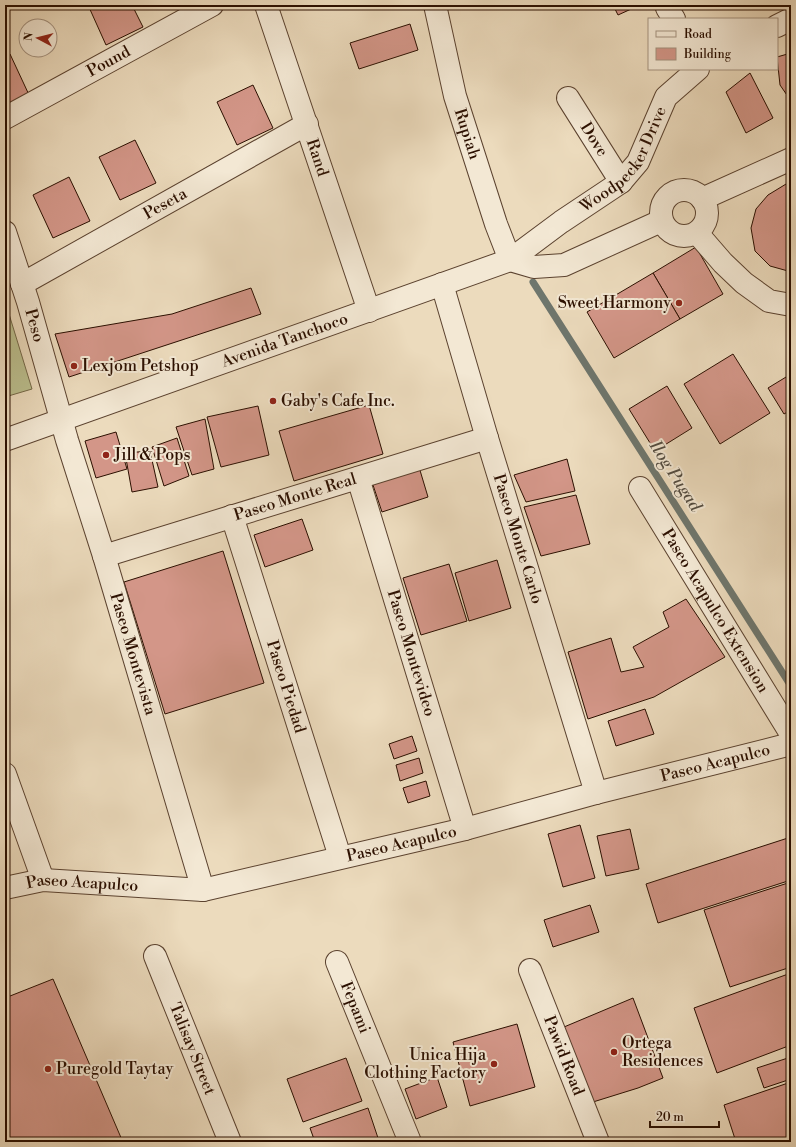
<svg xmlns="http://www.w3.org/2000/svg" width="796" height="1147" font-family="'Libre Bodoni',serif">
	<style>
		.green { fill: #bbbf8e; stroke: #736747 }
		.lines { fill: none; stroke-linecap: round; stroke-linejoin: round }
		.stream { stroke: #6e766d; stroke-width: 7 }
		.building { fill: #d39688; stroke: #2b0f00 }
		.minor-casing { stroke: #5b422f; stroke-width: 24 }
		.minor { stroke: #f3e8d4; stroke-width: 22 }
		.poi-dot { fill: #8f2418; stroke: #f3e8d4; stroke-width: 1.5 }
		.labels { text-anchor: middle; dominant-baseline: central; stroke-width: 4; stroke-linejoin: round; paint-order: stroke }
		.street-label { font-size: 16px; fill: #2b0f00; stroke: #f3e8d4 }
		.poi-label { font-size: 16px; fill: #2b0f00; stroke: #f3e8d4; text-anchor: start }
		.water-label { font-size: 17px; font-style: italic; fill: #524b40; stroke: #f3e8d4 }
	</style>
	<rect width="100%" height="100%" fill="#ecdbbd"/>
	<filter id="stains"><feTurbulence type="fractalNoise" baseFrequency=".005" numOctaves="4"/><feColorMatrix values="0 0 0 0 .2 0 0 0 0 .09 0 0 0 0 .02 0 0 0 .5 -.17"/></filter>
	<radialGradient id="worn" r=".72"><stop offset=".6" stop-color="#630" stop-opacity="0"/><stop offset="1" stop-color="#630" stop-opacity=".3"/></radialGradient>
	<polygon class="green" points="5,301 32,389 5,397"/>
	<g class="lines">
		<polyline class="stream" points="533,282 791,686"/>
	</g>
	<g class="building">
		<polygon points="88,5 132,5 143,27 106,45"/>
		<polygon points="613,5 640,5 618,15"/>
		<polygon points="410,24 418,50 359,69 350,43"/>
		<polygon points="791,53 791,101 780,85 777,57"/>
		<polygon points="10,54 30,97 5,109 5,56"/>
		<polygon points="750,73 773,118 746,133 726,92"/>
		<polygon points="253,85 273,128 237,145 217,102"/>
		<polygon points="135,140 156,183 120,200 99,157"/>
		<polygon points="69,177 90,221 53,238 33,195"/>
		<polygon points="791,181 791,271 788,271 770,266 755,251 751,228 756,209 768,195"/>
		<polygon points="696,247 723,294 680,319 653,273"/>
		<polygon points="653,273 680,319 614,358 587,312"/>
		<polygon points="251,288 261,314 69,377 55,334 172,314"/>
		<polygon points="733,354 770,413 720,444 684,384"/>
		<polygon points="791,374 791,410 784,414 768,388"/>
		<polygon points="667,386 692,428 655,451 629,409"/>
		<polygon points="369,405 383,454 294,481 279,431"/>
		<polygon points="258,406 269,455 221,467 207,417"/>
		<polygon points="205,419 214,469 192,475 176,427"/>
		<polygon points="116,432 127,469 96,478 85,441"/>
		<polygon points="177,438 189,476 164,486 152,447"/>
		<polygon points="150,451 158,487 132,492 125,453"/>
		<polygon points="567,459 575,491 526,502 514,475"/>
		<polygon points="419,467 428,497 382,512 372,482"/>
		<polygon points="576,495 590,544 541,556 524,507"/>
		<polygon points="302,519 313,550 265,567 254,535"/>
		<polygon points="223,551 264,683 165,714 124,582"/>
		<polygon points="497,560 511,608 469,621 455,573"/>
		<polygon points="449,564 467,621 421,635 403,578"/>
		<polygon points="686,599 725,657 654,697 588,719 568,652 611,638 621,672 644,667 633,647 669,627 663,612"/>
		<polygon points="645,709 654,734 616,746 608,721"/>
		<polygon points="412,736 417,751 394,759 389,744"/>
		<polygon points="419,758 423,773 400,781 396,765"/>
		<polygon points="426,781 430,796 408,803 403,788"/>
		<polygon points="580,825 595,878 563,887 548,834"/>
		<polygon points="630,829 639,869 606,876 597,836"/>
		<polygon points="791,837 791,880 658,923 646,884"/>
		<polygon points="791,882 791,967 730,987 704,910"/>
		<polygon points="590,905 599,932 553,947 544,920"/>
		<polygon points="791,973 791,1045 717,1073 694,1008"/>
		<polygon points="53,979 122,1140 124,1142 5,1142 5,998"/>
		<polygon points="633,998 663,1078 638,1088 593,1102 564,1027"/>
		<polygon points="517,1024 535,1087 470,1106 453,1042"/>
		<polygon points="791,1057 791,1079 764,1088 757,1068"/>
		<polygon points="346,1058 362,1101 303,1122 287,1079"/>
		<polygon points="437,1077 447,1107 416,1119 405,1089"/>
		<polygon points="791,1082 791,1142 736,1142 724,1105"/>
		<polygon points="368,1108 378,1138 367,1142 315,1142 310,1128"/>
	</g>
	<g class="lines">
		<defs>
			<g id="minor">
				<path id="s1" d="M266,5L369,311"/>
				<path id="s2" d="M435,5L455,96L496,224L510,260"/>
				<polyline points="667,8 674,19"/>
				<polyline points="777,26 791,19"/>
				<path id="s3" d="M568,98L621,182"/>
				<path id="s4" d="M5,118L212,5"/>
				<circle cx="684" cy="213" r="23"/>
				<polyline points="702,199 791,159"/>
				<path id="s5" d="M5,232L28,302L67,440L104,556L203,890"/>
				<polyline points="697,233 723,263 744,283 769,301 791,305"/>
				<polyline points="510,260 534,267 564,265 661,221"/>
				<path id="s6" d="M22,284L307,124"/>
				<path id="s7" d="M442,284L487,438L596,793"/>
				<path id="s8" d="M5,440L510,260L561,222L621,182L638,162L666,97L698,69"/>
				<path id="s9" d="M358,478L465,829"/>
				<path id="s10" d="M640,488L791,734"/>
				<path id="s11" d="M232,516L340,857"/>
				<path id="s12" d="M104,556L487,438"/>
				<polyline points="5,774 43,880"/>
				<path id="s13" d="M5,888L43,880L203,890L465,829L596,793L791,744"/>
				<path id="s14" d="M155,956L230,1142"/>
				<path id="s15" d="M337,962L410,1142"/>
				<path id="s16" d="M530,970L598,1142"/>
			</g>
		</defs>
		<use href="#minor" class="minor-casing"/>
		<use href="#minor" class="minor"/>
	</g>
	<g class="poi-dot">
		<circle cx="679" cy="303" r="4"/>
		<circle cx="74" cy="366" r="4"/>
		<circle cx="273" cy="401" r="4"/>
		<circle cx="106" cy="455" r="4"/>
		<circle cx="614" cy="1052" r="4"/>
		<circle cx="494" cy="1064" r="4"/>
		<circle cx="48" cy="1069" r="4"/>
	</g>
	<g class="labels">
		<g class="street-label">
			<text stroke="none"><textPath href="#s4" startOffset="118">Pound</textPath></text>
			<text stroke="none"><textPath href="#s2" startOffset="133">Rupiah</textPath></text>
			<text stroke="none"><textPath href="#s3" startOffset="49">Dove</textPath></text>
			<text stroke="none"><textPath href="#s8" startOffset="691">Woodpecker Drive</textPath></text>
			<text stroke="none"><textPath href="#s1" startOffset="161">Rand</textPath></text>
			<text stroke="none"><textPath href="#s6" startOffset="164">Peseta</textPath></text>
			<text stroke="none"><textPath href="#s5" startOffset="98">Peso</textPath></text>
			<text stroke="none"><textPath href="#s8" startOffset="297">Avenida Tanchoco</textPath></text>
			<text stroke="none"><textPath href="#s12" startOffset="200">Paseo Monte Real</textPath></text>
			<text stroke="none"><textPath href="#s7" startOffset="266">Paseo Monte Carlo</textPath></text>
			<text stroke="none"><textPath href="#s10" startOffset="144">Paseo Acapulco Extension</textPath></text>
			<text stroke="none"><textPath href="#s9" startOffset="183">Paseo Montevideo</textPath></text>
			<text stroke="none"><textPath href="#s5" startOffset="441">Paseo Montevista</textPath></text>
			<text stroke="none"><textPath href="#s11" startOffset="179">Paseo Piedad</textPath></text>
			<text stroke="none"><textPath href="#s13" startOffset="727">Paseo Acapulco</textPath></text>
			<text stroke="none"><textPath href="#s13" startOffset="403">Paseo Acapulco</textPath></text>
			<text stroke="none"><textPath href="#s13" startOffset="78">Paseo Acapulco</textPath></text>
			<text stroke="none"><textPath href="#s15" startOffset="49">Fepami</textPath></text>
			<text stroke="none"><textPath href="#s14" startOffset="100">Talisay Street</textPath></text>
			<text stroke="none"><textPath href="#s16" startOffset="92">Pawid Road</textPath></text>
		</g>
		<g class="poi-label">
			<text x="671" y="303" text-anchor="end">Sweet Harmony</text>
			<text x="82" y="366">Lexjom Petshop</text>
			<text x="281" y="401">Gaby's Cafe Inc.</text>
			<text x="114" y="455">Jill &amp; Pops</text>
			<text x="622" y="1043">Ortega<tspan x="622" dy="18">Residences</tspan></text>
			<text x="486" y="1055" text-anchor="end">Unica Hija<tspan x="486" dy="18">Clothing Factory</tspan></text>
			<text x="56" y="1069">Puregold Taytay</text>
		</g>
		<g class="water-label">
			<text transform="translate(675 476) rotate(57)">Ilog Pugad</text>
		</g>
	</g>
	<rect width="796" height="1147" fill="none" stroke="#ecdbbd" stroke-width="20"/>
	<rect x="6" y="6" width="784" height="1135" fill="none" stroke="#2b0f00" stroke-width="2"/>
	<rect x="10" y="10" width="776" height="1127" fill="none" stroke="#2b0f00"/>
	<rect x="648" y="18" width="130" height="52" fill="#f3e8d4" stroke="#a3917f"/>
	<rect x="656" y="31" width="20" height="6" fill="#f3e8d4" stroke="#a3917f"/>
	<text x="684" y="38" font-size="12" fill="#2b0f00">Road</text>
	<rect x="656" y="48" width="20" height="12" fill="#d39688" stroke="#a3917f"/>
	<text x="684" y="58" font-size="12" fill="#2b0f00">Building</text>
	<g transform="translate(38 38) rotate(277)"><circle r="19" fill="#f3e8d4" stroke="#a3917f"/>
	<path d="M0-3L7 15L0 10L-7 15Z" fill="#8f2418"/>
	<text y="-6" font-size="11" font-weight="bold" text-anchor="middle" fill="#2b0f00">N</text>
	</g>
	<path d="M650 1121v6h69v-6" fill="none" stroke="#2b0f00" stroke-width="2"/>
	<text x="656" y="1121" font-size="12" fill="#2b0f00" stroke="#f3e8d4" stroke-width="3" paint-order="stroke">20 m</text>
	<rect width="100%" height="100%" filter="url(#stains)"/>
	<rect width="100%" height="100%" fill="url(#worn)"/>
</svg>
